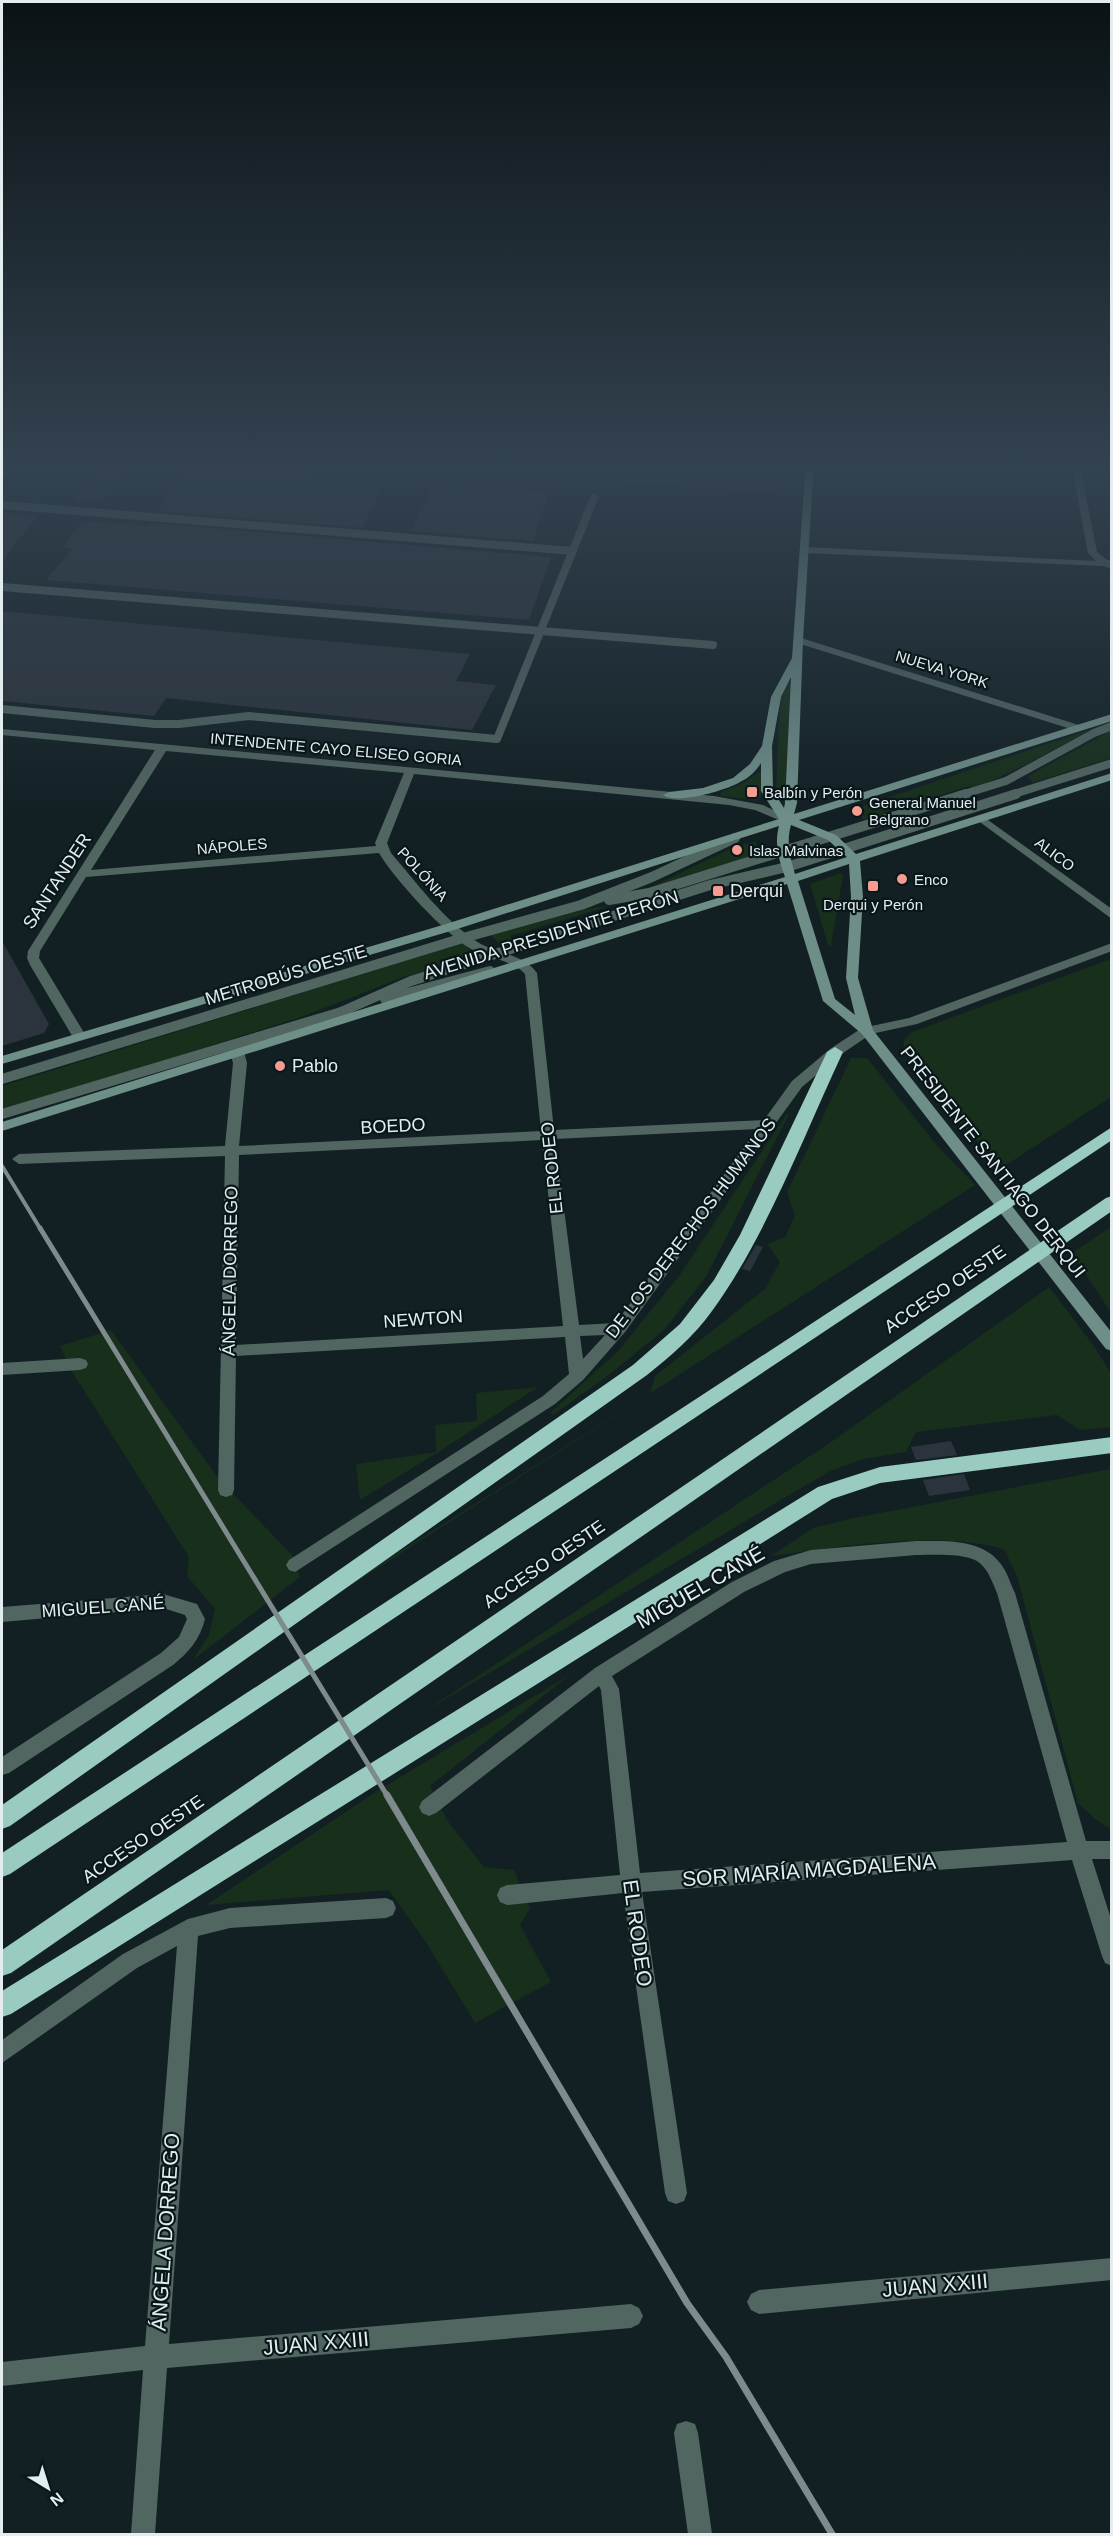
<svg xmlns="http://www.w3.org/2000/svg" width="1113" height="2536" font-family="Helvetica,sans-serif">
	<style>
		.green { fill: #172f1b }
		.building { fill: #2b343d }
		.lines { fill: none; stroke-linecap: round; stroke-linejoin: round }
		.lane-far1 { stroke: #516561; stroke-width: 8 }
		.lane { stroke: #516561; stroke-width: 10 }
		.street { fill: #516561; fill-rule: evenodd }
		.secondary { fill: #6e8e88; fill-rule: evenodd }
		.highway { fill: #99cbc1; fill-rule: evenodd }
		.rail-far2 { stroke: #7f8a8d; stroke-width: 4 }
		.rail-far1 { stroke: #7f8a8d; stroke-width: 5 }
		.rail { stroke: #7f8a8d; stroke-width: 7 }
		.poi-dot { fill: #f59c92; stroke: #09171a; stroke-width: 2 }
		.labels { text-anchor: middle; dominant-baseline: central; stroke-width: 4.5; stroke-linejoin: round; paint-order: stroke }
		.far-street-label { font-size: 15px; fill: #e3ecee; stroke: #09171a }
		.far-poi-label { font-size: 15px; fill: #e3ecee; stroke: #09171a; text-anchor: start }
		.street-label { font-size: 18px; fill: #e3ecee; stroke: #09171a }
		.poi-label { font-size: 18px; fill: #e3ecee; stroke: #09171a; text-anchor: start }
		.near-street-label { font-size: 21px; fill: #e3ecee; stroke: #09171a }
	</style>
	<rect width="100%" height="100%" fill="#122024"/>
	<g class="green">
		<polygon points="616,462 779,462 775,494 598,479"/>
		<polygon points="792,679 785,803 776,792 780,699"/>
		<polygon points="1092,729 1025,765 974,789 969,786 864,820 851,810"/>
		<polygon points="1111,731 1111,758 1032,783 1028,776"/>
		<polygon points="761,771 761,796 757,800 721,796 721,792 745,782"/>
		<polygon points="756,841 757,854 651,887 732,848"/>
		<polygon points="840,873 843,875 831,946 828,945 810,884"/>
		<polygon points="613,905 510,936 518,944 503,948 491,935 587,909"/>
		<polygon points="463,943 476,956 401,978 304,1016 2,1112 2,1086"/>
		<polygon points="1111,959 1111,1097 1003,1167 960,1123 903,1045 905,1038 912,1032"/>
		<polygon points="851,1058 867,1058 935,1143 975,1185 314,1609 309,1609 650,1393 655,1376 765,1289 780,1262 767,1244 785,1237 795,1216 787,1192"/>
		<polygon points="789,1114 706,1277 664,1330 610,1374 553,1415 550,1413 618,1351 679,1276 786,1115"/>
		<polygon points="1111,1227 1111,1313 1072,1253"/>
		<polygon points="1049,1287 1091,1342 1111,1373 1111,1427 1080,1430 1057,1415 916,1432 906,1452 864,1459 830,1471 422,1713 834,1440"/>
		<polygon points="111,1330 218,1478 295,1558 300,1577 193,1660 209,1635 215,1609 187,1576 189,1557 71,1370 60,1346"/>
		<polygon points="538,1387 437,1453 360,1500 356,1464 436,1452 435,1425 477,1421 476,1393"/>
		<path d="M1111,1469V1829L1095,1819L1078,1803L1017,1576L1004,1549C934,1530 843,1547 771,1556L813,1528L854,1518Z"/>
		<polygon points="571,1674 430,1786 449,1823 484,1867 514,1870 530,1909 520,1925 551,1982 475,2023 427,1944 389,1890 206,1905 374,1793"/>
	</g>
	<g class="building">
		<polygon points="107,462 135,462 101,503 74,501"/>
		<polygon points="187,465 296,473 385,480 362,528 158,511"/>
		<polygon points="434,484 549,492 533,541 410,531"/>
		<polygon points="2,513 37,516 2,562"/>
		<polygon points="83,521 149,526 151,523 551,557 529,620 46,580 72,549 62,548"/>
		<polygon points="2,611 470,654 456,681 496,685 472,730 166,698 154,716 2,701"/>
		<polygon points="2,941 49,1024 44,1033 2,1046"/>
		<polygon points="756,1245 763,1247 750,1271 742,1269"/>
		<polygon points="951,1441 957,1455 916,1460 911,1447"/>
		<polygon points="964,1474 970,1490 929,1496 923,1480"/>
	</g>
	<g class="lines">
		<g class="lane-far1">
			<polyline points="2,473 13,462"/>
			<polyline points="2,505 573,551"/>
			<polyline points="2,587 713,645"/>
			<polyline points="2,709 155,724 179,724 249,716 497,739 594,498"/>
			<polyline points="961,795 1006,781 1094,733 1112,726"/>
			<polyline points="1011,795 1112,763"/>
		</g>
		<g class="lane">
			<polyline points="609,900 649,893 966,794"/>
			<polyline points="385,999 490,971"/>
			<polyline points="341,1012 411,981 710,885 787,867 1016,794"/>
			<polyline points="2,1079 463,938 581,905 652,877 735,838"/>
			<polyline points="2,1114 348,1010"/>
		</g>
		<g class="street">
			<polygon points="1071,462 1079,462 1097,552 1107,560 1112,560 1112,569 1103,566 805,553 800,550 805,547 1096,561 1088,553"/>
			<polygon points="798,637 1082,726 1083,728 1082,730 1074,730 794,642 793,640"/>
			<path d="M2,729L714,796L763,805L790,818V822L786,823L755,810L729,805L414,774L387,843L391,853C417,883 442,918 476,941C495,954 523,953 537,973L554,1130L764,1120L792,1081L830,1049L862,1028L909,1018L1112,943V951L917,1024L871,1034L840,1055L802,1087L625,1332L583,1380L555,1404L295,1572L289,1570L286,1565L289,1560L543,1396L569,1374L565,1337L236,1356L234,1490L232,1495L226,1497L220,1495L218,1490L225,1156L19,1164L12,1159L19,1154L225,1146L233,1063L230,1052L237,1048L244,1052L247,1063L239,1146L541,1131L525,974C511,959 488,959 471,949C445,934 394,879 379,853L86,877L40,951L39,958L86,1036L79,1040L74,1039L30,965L27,958L28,951L155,750L2,735ZM166,751L404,773L375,843L376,846L91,870ZM757,1129L616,1323L579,1325L555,1139ZM542,1140L563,1326L236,1345L239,1155ZM605,1335L583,1359L580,1336Z"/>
			<polygon points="981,815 1112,909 1112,919 977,820 975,818"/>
			<polygon points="80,1358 86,1360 88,1364 86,1368 80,1370 2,1375 2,1363"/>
			<path d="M916,1541C944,1541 981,1538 1000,1563C1007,1571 1010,1583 1015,1593L1086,1841H1112V1859H1092L1112,1922V1966L1105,1963L1102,1956L1072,1860L642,1892L687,2193L684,2201L676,2204L668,2201L665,2193L623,1893L507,1905L500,1902L497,1895L500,1888L507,1885L620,1875L601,1690L599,1686L436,1813L429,1816L422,1813L419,1807L422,1801L595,1668L732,1582L774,1561L811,1550ZM916,1555C932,1555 963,1553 977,1561C988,1568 992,1582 997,1593L1067,1842L640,1873L619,1689L612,1676L744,1592L785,1572L811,1564Z"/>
			<path d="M163,1594L197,1604L205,1619C200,1639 189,1652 173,1665L9,1773L2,1775V1757L161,1653L179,1637L187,1619L185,1615L163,1608L2,1622V1607Z"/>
			<polygon points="386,1898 393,1901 396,1908 393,1915 386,1918 230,1928 198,1936 169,2344 631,2304 639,2308 643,2316 639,2324 631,2328 167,2368 155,2534 131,2534 143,2370 2,2386 2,2362 145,2346 177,1946 137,1968 2,2063 2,2040 123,1954 188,1919 230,1908"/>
			<polygon points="1112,2258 1112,2280 759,2314 751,2310 747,2302 751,2294 759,2290"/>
			<polygon points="686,2421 695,2424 698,2433 712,2534 688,2534 674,2433 677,2424"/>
		</g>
		<path class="secondary" d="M806,462H814L803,640L797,803L794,814L1112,714V721L799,820L836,835L856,854L1112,773V780L860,861L863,897L858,978L873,1030L1112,1333V1351L1106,1349L862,1034L823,1001L787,884L2,1131V1122L785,877C779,860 774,844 779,826L454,930L2,1064V1056L446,924L779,819L761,791V763C756,771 749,778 740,782C727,790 676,805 663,795L669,792L703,788L733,778L750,764L762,746L771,697L792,658ZM791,677L785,803L784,808L773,791L772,746L781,697ZM791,825L828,840L847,857L795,874C790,857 786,842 791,825ZM849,864L851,897L846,978L855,1015L835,999L798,881Z"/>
		<g class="highway">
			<path d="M835,1047L843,1052C804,1135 766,1237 712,1311C694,1336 671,1356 647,1375L10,1826L2,1829V1805L633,1365L680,1324L714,1280L740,1235L827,1052Z"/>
			<polygon points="1112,1127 1112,1140 10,1874 2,1877 2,1853"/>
			<polygon points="1112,1196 1112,1211 11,1973 2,1976 2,1950 1106,1198"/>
			<polygon points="1112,1437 1112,1453 880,1483 832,1499 11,2014 2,2017 2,1991 818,1487 880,1467"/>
		</g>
		<polyline class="rail-far2" points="2,1166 41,1230"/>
		<polyline class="rail-far1" points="40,1228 388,1797"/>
		<polyline class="rail" points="387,1795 687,2303 726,2357 832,2534"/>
	</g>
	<linearGradient id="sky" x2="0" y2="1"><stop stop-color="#0a1214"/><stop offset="0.57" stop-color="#334250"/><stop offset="1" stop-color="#334250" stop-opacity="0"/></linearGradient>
	<rect width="1113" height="817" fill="url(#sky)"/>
	<g class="poi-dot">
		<rect x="746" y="786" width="12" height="12" rx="3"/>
		<circle cx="857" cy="811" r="6"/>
		<circle cx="737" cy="850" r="6"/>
		<circle cx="902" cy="879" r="6"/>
		<rect x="867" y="880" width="12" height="12" rx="3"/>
		<rect x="712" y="885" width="12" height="12" rx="3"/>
		<circle cx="280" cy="1066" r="6"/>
	</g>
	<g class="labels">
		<g class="far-street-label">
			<text transform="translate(942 669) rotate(17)">NUEVA YORK</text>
			<text transform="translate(336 749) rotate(5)">INTENDENTE CAYO ELISEO GORIA</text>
			<text transform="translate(232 846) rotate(-5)">NÁPOLES</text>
			<text transform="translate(1055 854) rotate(37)">ALICO</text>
			<text transform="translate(423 874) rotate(48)">POLÓNIA</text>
		</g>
		<g class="far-poi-label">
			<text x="764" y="792">Balbín y Perón</text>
			<text x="869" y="802">General Manuel<tspan x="869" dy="17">Belgrano</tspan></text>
			<text x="749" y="850">Islas Malvinas</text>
			<text x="914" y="879">Enco</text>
			<text x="873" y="904" text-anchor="middle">Derqui y Perón</text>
		</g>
		<g class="street-label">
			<text transform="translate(57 881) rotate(-57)">SANTANDER</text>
			<text transform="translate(551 935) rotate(-17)">AVENIDA PRESIDENTE PERÓN</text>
			<text transform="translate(286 975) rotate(-17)">METROBÚS OESTE</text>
			<text transform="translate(393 1126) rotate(-3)">BOEDO</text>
			<text transform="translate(993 1162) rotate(52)">PRESIDENTE SANTIAGO DERQUI</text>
			<text transform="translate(552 1168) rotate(-96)">EL RODEO</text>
			<text transform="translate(691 1228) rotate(-53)">DE LOS DERECHOS HUMANOS</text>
			<text transform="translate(230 1271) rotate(-89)">ÁNGELA DORREGO</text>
			<text transform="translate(945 1289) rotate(-34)">ACCESO OESTE</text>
			<text transform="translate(423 1319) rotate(-4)">NEWTON</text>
			<text transform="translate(544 1564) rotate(-34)">ACCESO OESTE</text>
			<text transform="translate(103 1607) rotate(-4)">MIGUEL CANÉ</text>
			<text transform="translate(143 1839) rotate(-34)">ACCESO OESTE</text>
		</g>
		<g class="poi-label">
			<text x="730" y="891">Derqui</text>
			<text x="292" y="1066">Pablo</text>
		</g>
		<g class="near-street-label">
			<text transform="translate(700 1587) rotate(-30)">MIGUEL CANÉ</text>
			<text transform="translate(809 1870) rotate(-4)">SOR MARÍA MAGDALENA</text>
			<text transform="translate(638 1933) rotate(82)">EL RODEO</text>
			<text transform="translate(165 2232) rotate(-86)">ÁNGELA DORREGO</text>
			<text transform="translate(935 2285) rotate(-5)">JUAN XXIII</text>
			<text transform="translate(316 2343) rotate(-5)">JUAN XXIII</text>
		</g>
	</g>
	<rect width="1113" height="2536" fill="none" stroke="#e3ecee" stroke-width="6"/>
	<g transform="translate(48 2488) rotate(142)" stroke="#09171a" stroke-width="4.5" paint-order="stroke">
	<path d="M0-4.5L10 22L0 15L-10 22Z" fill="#e3ecee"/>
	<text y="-9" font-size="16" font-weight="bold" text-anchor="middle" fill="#e3ecee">N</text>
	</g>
</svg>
